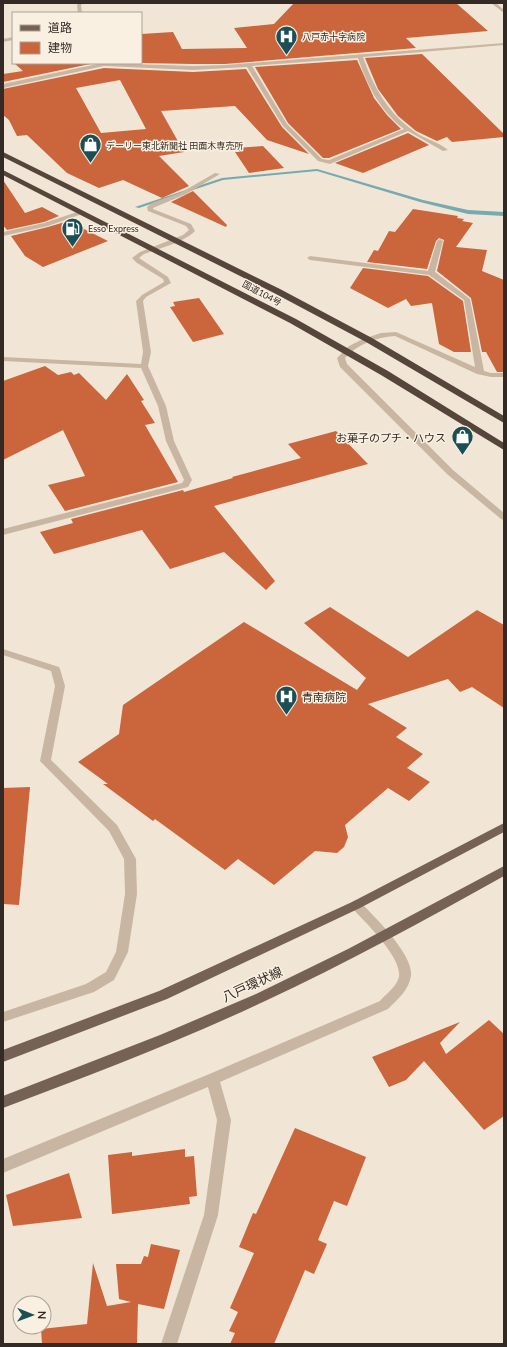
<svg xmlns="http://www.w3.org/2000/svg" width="507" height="1347" font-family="Lato,'Noto Sans JP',sans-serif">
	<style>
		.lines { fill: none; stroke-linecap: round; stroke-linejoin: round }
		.stream { fill: #75aaaf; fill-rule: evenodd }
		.building { fill: #ca653c; fill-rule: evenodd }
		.minor { fill: #c9b6a2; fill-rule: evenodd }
		.major { fill: #766255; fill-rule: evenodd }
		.highway { fill: #55453b; fill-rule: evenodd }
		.labels { text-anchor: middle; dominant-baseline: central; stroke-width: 3; stroke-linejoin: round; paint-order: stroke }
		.far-poi-label { font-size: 9px; fill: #342a25; stroke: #f9f0e2; text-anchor: start }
		.far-street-label { font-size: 9px; fill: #342a25; stroke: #f9f0e2 }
		.poi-label { font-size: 11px; fill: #342a25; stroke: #f9f0e2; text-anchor: end }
		.near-street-label { font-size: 13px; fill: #342a25; stroke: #f9f0e2 }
	</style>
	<rect width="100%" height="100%" fill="#f1e6d6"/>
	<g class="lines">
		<polygon class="stream" points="317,169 423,200 468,210 504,212 504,216 468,214 420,202 317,171 223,180 139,208 135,207 222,178"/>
	</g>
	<g class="building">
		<polygon points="294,3 456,3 488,31 406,38 416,48 225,64 193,64 141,63 141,34 173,32 182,49 247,48 234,28 274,24"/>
		<polygon points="422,54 504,134 504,137 452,142 447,137 437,141 416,131 398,116 378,89 365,58"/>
		<polygon points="357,60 374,98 387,115 401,129 329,158 323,158 288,123 255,67"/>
		<polygon points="14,63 95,63 3,82 3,74 23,71"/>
		<path d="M104,68L193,72L246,69L282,127L309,154L267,140L235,106L161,111L184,152L159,156L189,186L162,198L123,180L99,188L67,173L27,135L17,136L9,120L3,115V89ZM120,80L146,129L101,133L76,88Z"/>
		<polygon points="408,133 429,145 363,173 335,163"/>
		<polygon points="263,146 284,168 249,173 235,152 240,152 237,148"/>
		<polygon points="3,180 25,213 42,207 59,216 44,222 7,230 3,225"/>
		<polygon points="193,191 227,225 226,227 171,202"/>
		<polygon points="413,209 458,216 457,218 464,219 462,221 473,223 456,247 487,250 482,271 504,280 504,372 497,372 486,352 482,352 471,298 437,271 444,240 439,238 436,241 427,269 367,262 374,250 378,251 389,231 395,232"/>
		<polygon points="68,221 108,241 43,267 25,256 11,236 48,227"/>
		<polygon points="363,268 428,276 463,301 471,352 454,352 439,344 432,303 411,306 406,299 388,308 350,288"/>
		<polygon points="199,298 224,334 193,342 170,307 175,306 173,302"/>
		<polygon points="45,366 58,375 71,372 74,375 79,373 106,400 127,374 144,400 141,401 155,423 145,425 178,482 65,511 48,485 85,476 63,430 3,460 3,381"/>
		<polygon points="336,431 368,464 214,506 275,581 266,590 224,552 170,569 142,530 54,554 40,532 73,523 71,519 183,490 184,492 233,478 232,477 301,458 288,444"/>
		<polygon points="330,607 408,657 477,610 504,625 504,708 472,687 460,692 448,679 368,704 407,728 396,737 423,754 407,768 430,782 409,801 388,788 345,825 348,837 344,847 337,853 315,851 274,885 238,859 225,870 155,819 153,821 103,784 108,784 78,762 119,734 123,705 244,622 357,690 366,678 304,623"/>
		<polygon points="30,787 19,905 3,904 3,788"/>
		<polygon points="489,1020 504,1034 504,1116 484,1130 424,1061 406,1080 389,1087 372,1057 460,1022 440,1043 446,1054"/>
		<polygon points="295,1128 366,1157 347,1206 334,1201 318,1240 327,1244 314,1274 305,1270 274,1344 230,1344 235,1333 229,1331 238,1312 230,1308 254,1253 239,1247 253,1213 256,1214"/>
		<polygon points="185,1149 185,1157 194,1156 197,1196 189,1197 190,1204 112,1214 108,1155 132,1152 132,1156"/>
		<polygon points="69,1173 82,1218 13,1226 6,1195"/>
		<polygon points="151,1244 180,1250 164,1309 138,1304 137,1344 42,1344 41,1329 87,1324 93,1263 107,1306 131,1302 119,1299 116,1264 141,1264 144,1256 148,1257"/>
	</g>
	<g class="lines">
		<g class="minor">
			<polygon points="79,3 84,3 81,5 82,13 78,13 77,5"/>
			<polygon points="491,3 496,3 504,10 504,13"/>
			<polygon points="13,37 13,40 3,42 3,39"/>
			<path d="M504,43V45L363,57C374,88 388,113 415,132C425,139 439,142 448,150L443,151L408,131L330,164L318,161L283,126L247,67L193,70L104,66L3,88V84L102,63L193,66L225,65ZM358,58C367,85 380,111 404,129L329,160L322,159L287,124L252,66Z"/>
			<path d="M215,173L220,174L186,194L153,208V209L191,224L195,231C183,243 160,248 144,254L139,258L168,277L171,283L146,297L143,301L151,352L148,366L166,406L174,441L192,480L188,487L3,535V529L182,483L184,480L166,441L158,406L141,368L3,361V357L141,364L143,352L136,301L142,295L164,282L163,279L137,263L132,258L140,252L183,235L189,230L186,226L148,211L147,207L152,203L182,192Z"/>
			<polygon points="80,211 83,213 82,214 48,226 3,236 3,232 44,223"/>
			<path d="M440,239L443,241L435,272L470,299L484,371L491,373H504V377H491L477,374L395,336C376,337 358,344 345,358L347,364L453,470L504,513V520L501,519L447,474L340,367L337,358L349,346L363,339L381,333L396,332L475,367L464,300L429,275L310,260L307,258L310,256L428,271L437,241Z"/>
			<polygon points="3,649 59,667 60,669 65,686 51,760 117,825 136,859 137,894 128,952 114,980 94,992 3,1022 3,1012 86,984 106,972 116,952 125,894 124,859 109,831 40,761 55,686 51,671 3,655"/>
			<path d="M356,900L360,902C374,916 414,955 411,976C409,990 397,1000 388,1009L220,1082L231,1120L218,1215L177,1344H161L204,1215L217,1120L208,1087L3,1173V1159L207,1075L380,1001C386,994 397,986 399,977C402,957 365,922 352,908L350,905L352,902Z"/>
		</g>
		<g class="major">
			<polygon points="504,823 504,832 360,908 167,999 3,1062 3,1050 159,991 352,902"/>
			<path d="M504,866V876C425,920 345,964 263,1002C178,1042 91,1075 3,1108V1096L160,1035L256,994L348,949Z"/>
		</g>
		<g class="highway">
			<polygon points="3,152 280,289 372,338 504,416 504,423 366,342 274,293 3,157"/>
			<polygon points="3,170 296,319 388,371 504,443 504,450 381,375 290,323 3,175"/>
		</g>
	</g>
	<defs>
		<symbol id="hospital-pin" viewBox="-11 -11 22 30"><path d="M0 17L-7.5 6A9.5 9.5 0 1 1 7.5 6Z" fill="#1a4f56" stroke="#f9f0e2"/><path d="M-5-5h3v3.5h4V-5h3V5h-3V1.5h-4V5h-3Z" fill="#fff"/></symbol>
		<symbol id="shop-pin" viewBox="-11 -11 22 30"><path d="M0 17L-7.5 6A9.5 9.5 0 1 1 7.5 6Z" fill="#1a4f56" stroke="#f9f0e2"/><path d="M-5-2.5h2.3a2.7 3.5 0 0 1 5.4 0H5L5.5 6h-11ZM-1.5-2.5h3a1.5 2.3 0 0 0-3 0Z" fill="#fff"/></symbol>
		<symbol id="fuel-pin" viewBox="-11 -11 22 30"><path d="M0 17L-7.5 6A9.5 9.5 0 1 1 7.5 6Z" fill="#1a4f56" stroke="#f9f0e2"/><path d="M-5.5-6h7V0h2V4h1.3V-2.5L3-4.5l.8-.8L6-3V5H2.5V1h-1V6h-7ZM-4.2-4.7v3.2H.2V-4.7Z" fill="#fff"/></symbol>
	</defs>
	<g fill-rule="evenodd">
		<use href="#hospital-pin" x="274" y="24" width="25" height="34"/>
		<use href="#shop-pin" x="78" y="132" width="25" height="34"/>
		<use href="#fuel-pin" x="60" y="216" width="25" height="34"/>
		<use href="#shop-pin" x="450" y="424" width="25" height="34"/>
		<use href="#hospital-pin" x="274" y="684" width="25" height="34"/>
	</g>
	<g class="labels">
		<g class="far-poi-label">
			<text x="302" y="36">八戸赤十字病院</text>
			<text x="106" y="145">デーリー東北新聞社 田面木専売所</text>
			<text x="88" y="228">Esso Express</text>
		</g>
		<g class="far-street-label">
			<text transform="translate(262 293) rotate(28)">国道104号</text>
		</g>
		<g class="poi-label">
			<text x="446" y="437">お菓子のプチ・ハウス</text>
			<text x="302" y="696" text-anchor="start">青南病院</text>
		</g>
		<g class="near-street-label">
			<text transform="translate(252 984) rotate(-25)">八戸環状線</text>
		</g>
	</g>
	<rect width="507" height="1347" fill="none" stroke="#342a25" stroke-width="8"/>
	<rect x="12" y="12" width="130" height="52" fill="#f9f0e2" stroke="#aaa196"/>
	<rect x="20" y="25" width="20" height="6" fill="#766255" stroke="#aaa196"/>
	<text x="48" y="32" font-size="12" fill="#342a25">道路</text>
	<rect x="20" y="42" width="20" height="12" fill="#ca653c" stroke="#aaa196"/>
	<text x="48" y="52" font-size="12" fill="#342a25">建物</text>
	<g transform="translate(32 1315) rotate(91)"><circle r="19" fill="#f9f0e2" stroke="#aaa196"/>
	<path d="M0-3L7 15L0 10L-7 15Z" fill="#1a4f56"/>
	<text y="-6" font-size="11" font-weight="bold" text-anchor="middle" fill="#342a25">N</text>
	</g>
</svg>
